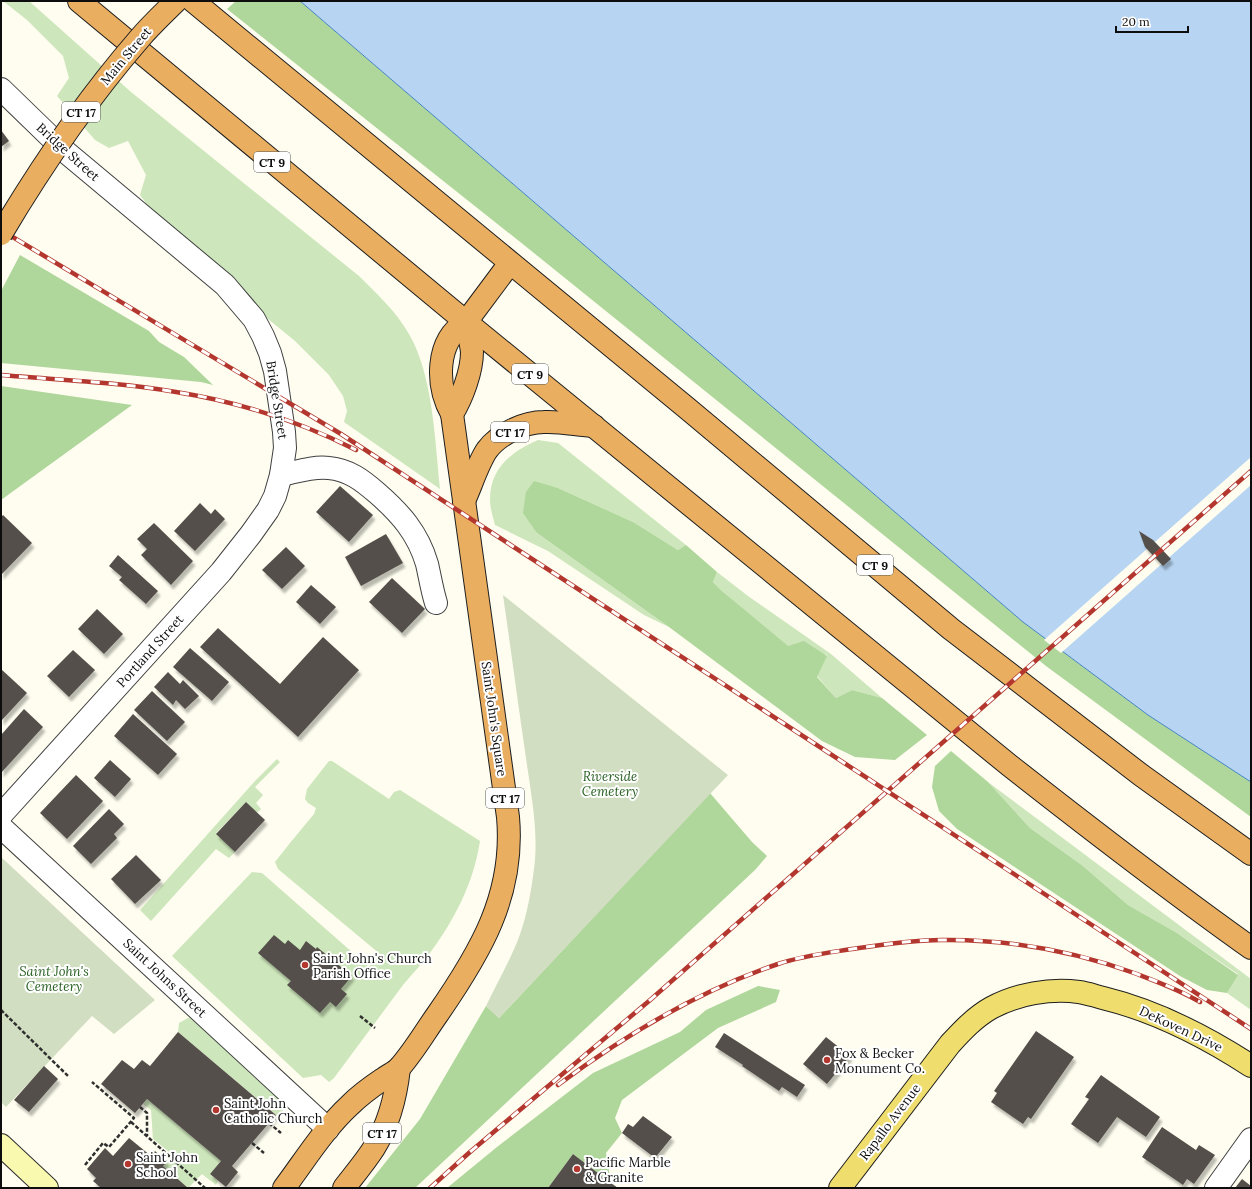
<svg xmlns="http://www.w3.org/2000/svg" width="1252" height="1189" font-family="Lora,serif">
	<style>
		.green { fill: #cde6bb }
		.forest { fill: #afd69b }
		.cemetery { fill: #d2dec1 }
		.water { fill: #b7d5f2; stroke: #4383c4 }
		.pier { fill: #fefdef }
		.building { fill: #55504b; filter: url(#shadow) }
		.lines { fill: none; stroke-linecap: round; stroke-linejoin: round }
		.street-casing { stroke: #404040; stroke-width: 24 }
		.secondary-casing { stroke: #2f2f2f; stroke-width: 24 }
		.primary-casing { stroke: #1e1e1e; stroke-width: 24 }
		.highway-casing { stroke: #1e1e1e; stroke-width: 24 }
		.path { stroke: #2f2f2f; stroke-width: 2.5; stroke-dasharray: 4 2; stroke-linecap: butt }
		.street { stroke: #fff; stroke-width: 22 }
		.secondary { stroke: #f9f9af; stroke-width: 22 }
		.primary { stroke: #efde6e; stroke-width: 22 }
		.highway { stroke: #eaae61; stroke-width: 22 }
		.rail-casing { stroke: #b4372f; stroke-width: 4.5 }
		.rail { stroke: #fff; stroke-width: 3; stroke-dasharray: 9; stroke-linecap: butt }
		.highway-bridge-casing { stroke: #1e1e1e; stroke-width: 24; stroke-linecap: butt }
		.highway-bridge { stroke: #eaae61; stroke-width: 22 }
		.poi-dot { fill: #b4372f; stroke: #fff; stroke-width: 1.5 }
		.labels { text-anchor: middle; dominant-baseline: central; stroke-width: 4; stroke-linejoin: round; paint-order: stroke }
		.shield { fill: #fff; stroke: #565656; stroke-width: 1 }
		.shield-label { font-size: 12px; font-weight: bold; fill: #0d0d0d }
		.street-label { font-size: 13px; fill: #0d0d0d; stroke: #fff }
		.park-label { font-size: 13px; font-style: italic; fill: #286122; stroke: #fff }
		.poi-label { font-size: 13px; fill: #0d0d0d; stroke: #fff; text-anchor: start }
	</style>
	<defs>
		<filter id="shadow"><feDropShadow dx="2.5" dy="4.5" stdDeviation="1" flood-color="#0004"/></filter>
	</defs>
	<rect width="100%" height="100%" fill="#fefdef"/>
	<g class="green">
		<path d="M3,1H29L131,92L359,276C377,294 396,311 409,334C433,375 435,441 440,489L344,422L347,411L343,396L329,375L295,341L240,296L154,214L140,195L146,175L128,141L109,148L95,140L57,96L69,78L63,56L27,20Z"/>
		<path d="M538,440L558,443L686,545L678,550L633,522L558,488L534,482L537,533L669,627L644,615L548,551L495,525C493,517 490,508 490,500C490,468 511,452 538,440Z"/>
		<polygon points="717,572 748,596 831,654 882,698 852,690 836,698 817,676 827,655 788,647 722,591 713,582"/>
		<polygon points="277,759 280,762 255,787 263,795 256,803 261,809 257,813 246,802 216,833 235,852 229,858 216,849 151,921 140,910 255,781"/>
		<path d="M329,761H332L389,799L394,792L400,790L480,841C473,885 454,921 427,957C420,966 411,975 403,985C380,1016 357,1047 334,1078L329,1082L321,1075L303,1078L172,956L252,872L262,873L369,967L380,954L278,869L275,862L290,843L314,814L316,808L308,803L305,799L307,789Z"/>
		<polygon points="988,782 1251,979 1251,1010 1227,993 1238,974 1177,933 1128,905 1083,866 1030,828"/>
		<polygon points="190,1017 283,1103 283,1113 280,1118 178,1032 179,1023"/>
		<polygon points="147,1099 221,1161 210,1174 218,1181 216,1185 202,1174 188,1188 163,1166 173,1155 153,1139 151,1110 143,1104"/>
	</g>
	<g class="forest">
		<polygon points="236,1 300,1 1023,622 1148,715 1251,782 1251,817 1046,666 524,245 227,9"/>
		<polygon points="20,255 149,331 159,342 184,357 213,385 201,382 1,363 1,291"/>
		<polygon points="1,386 132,405 1,500"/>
		<polygon points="534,481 558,488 633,522 678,550 686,545 717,572 713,582 722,591 788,646 804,641 827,656 817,677 836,698 852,690 882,698 927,735 895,760 855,757 822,741 669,627 537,533 523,513 526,492"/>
		<polygon points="951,751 988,782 1030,828 1083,866 1128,905 1177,933 1238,975 1227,993 1207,990 1180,976 957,829 939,811 932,787 935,766"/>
		<polygon points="710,793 752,842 767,856 755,870 415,1188 365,1188 420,1119 486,1006 499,1018"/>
		<polygon points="758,986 780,990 776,1002 718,1028 622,1100 615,1118 622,1133 606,1153 611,1183 573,1154 548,1188 447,1188 497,1147 593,1073 680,1032 706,1010"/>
	</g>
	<g class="cemetery">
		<path d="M503,595L728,775L499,1018L486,1006C497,983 510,961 519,937C527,916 531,892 534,869C539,833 531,794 526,758C518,704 511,650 503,595Z"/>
		<polygon points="1,857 155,1000 114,1034 92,1016 6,1107 1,1102"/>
	</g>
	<polygon class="water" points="300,1 1251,1 1251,782 1148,715 1023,622"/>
	<polygon class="pier" points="1251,457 1251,485 1061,653 1044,640"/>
	<g class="building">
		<polygon points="1,130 9,141 1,147"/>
		<polygon points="340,486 373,515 349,542 316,512"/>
		<polygon points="200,503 211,514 215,509 225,519 195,551 174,531"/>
		<polygon points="3,515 32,543 1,575 1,517"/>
		<polygon points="154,523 193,561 171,585 141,555 147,549 137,539"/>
		<polygon points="1139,531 1153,540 1171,559 1163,566 1145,547"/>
		<polygon points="386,534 403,563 361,586 345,557"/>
		<polygon points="286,547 305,566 282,589 262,570"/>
		<polygon points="118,555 158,591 146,604 119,580 122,577 109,566"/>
		<polygon points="392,578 425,609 402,633 369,602"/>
		<polygon points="311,585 336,607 320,624 296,602"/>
		<polygon points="97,609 123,634 104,654 78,629"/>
		<polygon points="218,628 280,684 323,637 359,670 298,737 200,647"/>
		<polygon points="190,648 229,682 212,701 173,667"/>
		<polygon points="73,650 95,670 69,697 47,676"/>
		<polygon points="1,669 27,693 1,721"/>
		<polygon points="168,672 180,684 183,680 199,696 185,709 176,700 173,705 154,687"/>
		<polygon points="152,691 185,722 167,741 134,710"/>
		<polygon points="24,709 43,727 1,773 1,735"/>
		<polygon points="133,714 177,754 158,775 114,736"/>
		<polygon points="110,760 131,779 115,797 94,778"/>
		<polygon points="76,775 103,801 67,839 40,813"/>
		<polygon points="246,802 265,820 235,852 216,834"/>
		<polygon points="109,809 124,824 114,834 117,838 91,864 73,846"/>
		<polygon points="136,855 161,880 135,904 111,879"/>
		<polygon points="274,935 285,944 288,940 300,950 306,941 316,949 317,947 352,976 341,989 347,994 336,1007 330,1002 320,1013 287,985 291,981 258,953"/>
		<polygon points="1036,1031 1074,1057 1031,1119 1028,1117 1023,1124 991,1102 997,1093 994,1091"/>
		<polygon points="178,1032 276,1115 232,1166 238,1172 226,1187 210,1174 221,1161 147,1099 135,1113 101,1084 122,1060 134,1069 142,1060 150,1066"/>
		<polygon points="724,1033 805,1085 797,1097 782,1087 779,1091 742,1066 743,1065 715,1047"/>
		<polygon points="826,1037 850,1056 827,1084 803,1064"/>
		<polygon points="44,1066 58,1079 29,1112 14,1100"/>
		<polygon points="1101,1075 1160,1117 1146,1137 1117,1117 1098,1143 1071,1124 1089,1099 1085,1097"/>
		<polygon points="643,1116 672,1137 655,1158 622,1133 628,1124 633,1127"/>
		<polygon points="1162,1127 1196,1150 1199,1145 1215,1155 1194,1184 1187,1179 1183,1185 1142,1157"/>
		<polygon points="129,1138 151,1156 155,1151 167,1162 163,1166 188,1188 101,1188 93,1181 96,1178 87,1169 105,1148 113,1156"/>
		<polygon points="573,1154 611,1183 618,1188 548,1188"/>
		<polygon points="1242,1179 1251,1186 1251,1188 1235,1188"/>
	</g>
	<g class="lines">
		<defs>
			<g id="street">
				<polyline points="1,89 67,153 225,285 254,319 263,336 270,353 275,371 284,432 285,448 281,475 275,496 268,510 251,534 221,572 1,815"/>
				<path d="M281,475C296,472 313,466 329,468C349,470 362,480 377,493C400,513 418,533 427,564C430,577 432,590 436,603"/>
				<polyline points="1,827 328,1129"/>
				<polyline points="1216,1188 1251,1139"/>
			</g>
			<polyline id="secondary" points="1,1145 47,1188"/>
			<path id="primary" d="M840,1188L950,1044C962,1031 975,1017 991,1008C1017,994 1050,988 1079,992C1087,993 1095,996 1103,998C1156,1011 1205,1036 1251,1066"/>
			<g id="highway">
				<path d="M79,1L466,322L1009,765C1088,827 1168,889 1251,948"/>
				<polyline points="193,1 688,409 951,629 1141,775 1251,854"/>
				<path d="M452,414C462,398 472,371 472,352C471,342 468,332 466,322"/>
				<path d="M464,501C471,486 478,463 487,450C499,434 524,422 544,422C560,421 577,425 594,426"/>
				<path d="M284,1188C305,1160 324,1129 350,1105C360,1095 371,1087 383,1079C388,1075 396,1072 400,1067C414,1051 425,1032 437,1015C480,953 515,895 508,817L452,414C436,386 435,341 466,322L510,263"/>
				<path d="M344,1188C354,1175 365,1162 374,1148C389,1124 396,1096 399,1068"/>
			</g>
		</defs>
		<use href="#street" class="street-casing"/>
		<use href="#secondary" class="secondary-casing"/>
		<use href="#primary" class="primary-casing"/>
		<use href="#highway" class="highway-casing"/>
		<g class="path">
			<polyline points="1,1010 69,1077"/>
			<polyline points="360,1016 375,1028"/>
			<polyline points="140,1107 147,1113 147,1136"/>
			<polyline points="131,1122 205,1188"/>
			<polyline points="269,1123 281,1133"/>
			<polyline points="252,1143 264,1153"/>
			<polyline points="85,1165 103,1143 109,1147 134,1118 92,1082"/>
		</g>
		<use href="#street" class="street"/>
		<use href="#secondary" class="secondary"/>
		<use href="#primary" class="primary"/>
		<use href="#highway" class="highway"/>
		<defs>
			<g id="rail">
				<polyline points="1,230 341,434 1251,1029"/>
				<path d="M1,375C59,380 118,382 176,392C239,402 299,421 356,450"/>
				<path d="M558,1085C625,1035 698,991 778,964C802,956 827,953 852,949C881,945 911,940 941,940C1008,939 1074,951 1137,974C1158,982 1180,990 1200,1002"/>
				<polyline points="430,1188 470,1152 649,1001 1251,471"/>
			</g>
		</defs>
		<use href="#rail" class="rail-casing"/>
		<use href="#rail" class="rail"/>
		<defs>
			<path id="highway-bridge" d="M1,234C42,165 87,99 140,38C151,25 164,13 176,1"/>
		</defs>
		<use href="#highway-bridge" class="highway-bridge-casing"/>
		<use href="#highway-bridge" class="highway-bridge"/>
	</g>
	<g class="poi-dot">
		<circle cx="305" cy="965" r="4"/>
		<circle cx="827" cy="1060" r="4"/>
		<circle cx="216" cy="1110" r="4"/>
		<circle cx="128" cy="1164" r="4"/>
		<circle cx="577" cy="1169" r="4"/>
	</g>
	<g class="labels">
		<g class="shield">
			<rect x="62" y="102" width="38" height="20" rx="3"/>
			<rect x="254" y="152" width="36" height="20" rx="3"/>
			<rect x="512" y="364" width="36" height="20" rx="3"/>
			<rect x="491" y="422" width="38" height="20" rx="3"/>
			<rect x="857" y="555" width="36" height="20" rx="3"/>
			<rect x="486" y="788" width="38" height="20" rx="3"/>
			<rect x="363" y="1123" width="38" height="20" rx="3"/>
		</g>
		<g class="shield-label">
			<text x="81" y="112">CT 17</text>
			<text x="272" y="162">CT 9</text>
			<text x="530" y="374">CT 9</text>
			<text x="510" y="432">CT 17</text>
			<text x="875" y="565">CT 9</text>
			<text x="505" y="798">CT 17</text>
			<text x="382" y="1133">CT 17</text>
		</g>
		<g class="street-label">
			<text transform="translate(126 56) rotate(-50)">Main Street</text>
			<text transform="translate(68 152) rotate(42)">Bridge Street</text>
			<text transform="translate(277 400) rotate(81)">Bridge Street</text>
			<text transform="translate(150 651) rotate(-48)">Portland Street</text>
			<text transform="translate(494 719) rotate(82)">Saint John's Square</text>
			<text transform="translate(165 978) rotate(43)">Saint Johns Street</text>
			<text transform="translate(1181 1029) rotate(25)">DeKoven Drive</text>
			<text transform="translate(890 1122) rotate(-53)">Rapallo Avenue</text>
		</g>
		<g class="park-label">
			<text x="610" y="776">Riverside<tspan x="610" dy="15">Cemetery</tspan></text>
			<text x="54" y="971">Saint John's<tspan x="54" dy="15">Cemetery</tspan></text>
		</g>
		<g class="poi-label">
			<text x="313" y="958">Saint John's Church<tspan x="313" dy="15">Parish Office</tspan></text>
			<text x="835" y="1053">Fox &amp; Becker<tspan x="835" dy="15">Monument Co.</tspan></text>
			<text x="224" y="1103">Saint John<tspan x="224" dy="15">Catholic Church</tspan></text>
			<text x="136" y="1157">Saint John<tspan x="136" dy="15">School</tspan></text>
			<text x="585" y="1162">Pacific Marble<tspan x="585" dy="15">&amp; Granite</tspan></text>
		</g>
	</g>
	<rect width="1252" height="1189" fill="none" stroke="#0d0d0d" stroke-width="4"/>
	<path d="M1116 26v6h72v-6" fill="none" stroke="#0d0d0d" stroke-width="2"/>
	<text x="1122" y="26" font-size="12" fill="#0d0d0d" stroke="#ffffff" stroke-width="3" paint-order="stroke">20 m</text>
</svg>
